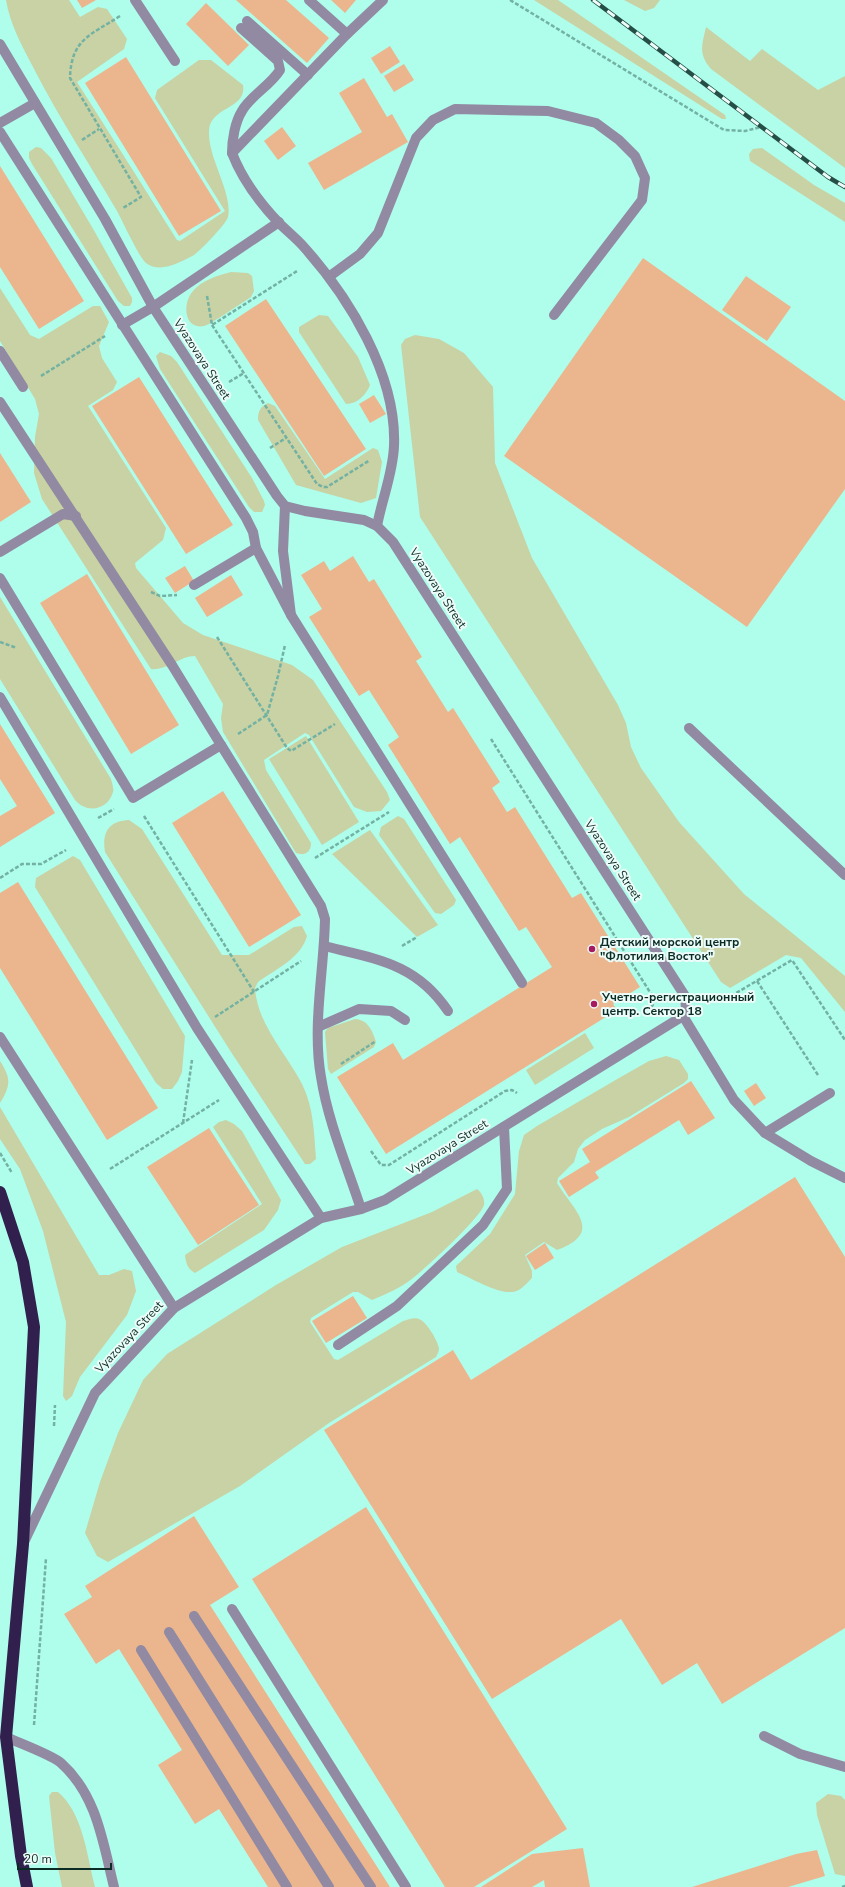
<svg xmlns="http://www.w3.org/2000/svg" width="845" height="1887" font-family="'Nunito Sans',sans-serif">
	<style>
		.green { fill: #c8d2a4 }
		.building { fill: #ebb68e }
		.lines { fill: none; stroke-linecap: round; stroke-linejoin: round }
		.path { stroke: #73b1a3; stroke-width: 2.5; stroke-dasharray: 4 2; stroke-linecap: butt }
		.minor { stroke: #918aa2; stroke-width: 10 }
		.highway { stroke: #31204e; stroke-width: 12 }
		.rail-casing { stroke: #254e46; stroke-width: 4.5 }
		.rail { stroke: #edfcf8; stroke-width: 3; stroke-dasharray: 9; stroke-linecap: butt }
		.poi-dot { fill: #a61a5f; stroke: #edfcf8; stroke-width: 1.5 }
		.labels { text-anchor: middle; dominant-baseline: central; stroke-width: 4; stroke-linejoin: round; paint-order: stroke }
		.street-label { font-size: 12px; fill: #0a2c25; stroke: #edfcf8 }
		.poi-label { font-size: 12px; font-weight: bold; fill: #0a2c25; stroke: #edfcf8; text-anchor: start }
	</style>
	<rect width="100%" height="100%" fill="#affdeb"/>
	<g class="green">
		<path d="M6,0H69L80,17L98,7L107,9L127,39L124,49L77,82L177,240L180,241L225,211L155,98L157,90L199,60H211L243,85C247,110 209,106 209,132C208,159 233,193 228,217C226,224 201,250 194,255C181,262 160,274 146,263C140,259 122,220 117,211C89,163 58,116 33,67C22,46 10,24 6,0Z"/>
		<polygon points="534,0 558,0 725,115 726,119 722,119"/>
		<polygon points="624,0 660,0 654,8 645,11"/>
		<path d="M706,27L750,61L762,49L818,90L845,76V168L711,69C698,54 702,45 706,27Z"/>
		<polygon points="36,147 41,148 51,158 92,227 132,298 132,302 130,306 124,306 118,301 32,164 29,158 29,152"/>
		<polygon points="762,148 814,185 845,203 845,222 750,161 749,154 753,149"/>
		<path d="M231,272L248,273L252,276L254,291L251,297C243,302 210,325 204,326C184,330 182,303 193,291C202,280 217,276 231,272Z"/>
		<path d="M0,288L30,335L39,339L93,306H100L109,322L99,346L102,358L117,382L113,390L88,406L166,528L163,540L135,563L136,568L183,623L203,635L292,665L313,680L387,792L390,800L381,811L367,812L354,807L309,735L305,733L264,760L266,770L311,843C311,853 304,856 296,853L223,732L221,718L223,704L195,656C179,656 167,671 151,669L42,499L34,473L35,437L39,414L35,399L0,341Z"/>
		<path d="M319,315L328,316L358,357L370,385C366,395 357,404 346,404L299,332V327Z"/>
		<polygon points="415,335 439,339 464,353 493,387 495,463 532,558 618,705 626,723 631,747 641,768 679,822 744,894 845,976 845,1012 801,958 786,955 730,988 721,982 420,517 401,345 405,339"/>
		<polygon points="160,352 171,356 177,362 252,478 264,501 265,505 262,512 254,512 249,507 160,369 156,356"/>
		<path d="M268,403L275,406L325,479L373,448L378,450L382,462L376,498L361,503L296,485L258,420C258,411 260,407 268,403Z"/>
		<path d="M0,597L111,779C112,783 114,789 113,792C108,810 87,814 75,800L0,679Z"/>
		<polygon points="306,736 359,822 322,845 269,759"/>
		<polygon points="398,816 404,819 456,900 454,905 441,914 435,913 379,835 381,827"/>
		<path d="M129,820L142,829L222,955H249L294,927L302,926L307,936C301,958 276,969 258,982L255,988C257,1024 286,1053 302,1084C314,1108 314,1134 316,1159L310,1164H305L231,1052L105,852C102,833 108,821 129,820Z"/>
		<polygon points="370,830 438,925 417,937 332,854"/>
		<polygon points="73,856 80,860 185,1036 182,1072 178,1081 172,1089 163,1089 156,1083 35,887 36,878"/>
		<path d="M355,1019C368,1020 372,1030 376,1042L374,1047L331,1074L328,1069L325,1032L328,1028Z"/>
		<polygon points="585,1033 594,1048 535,1085 526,1070"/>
		<path d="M666,1056L679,1060L688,1074V1079L684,1083L629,1117L602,1129L585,1140L578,1149L574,1162L558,1178L557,1183C573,1210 605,1232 557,1250L544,1242L525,1255L532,1271V1278C526,1284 520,1292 511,1292C496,1293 471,1278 457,1272L456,1266L490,1234L515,1194L519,1151L524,1135L537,1126L619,1078L649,1061Z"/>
		<path d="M0,1061C11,1078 11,1085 0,1103Z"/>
		<polygon points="0,1107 99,1275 109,1275 124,1269 132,1271 136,1291 127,1315 80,1377 72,1396 66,1401 63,1396 66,1322 43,1231 20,1169 0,1139"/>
		<path d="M226,1120L234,1124L242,1131L281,1200L278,1210L264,1230L195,1273C188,1269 186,1264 185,1255L262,1204L213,1127L219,1122Z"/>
		<path d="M477,1189C482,1193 485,1199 484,1205C480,1218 426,1268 413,1278C401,1288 386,1294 372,1300L358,1292H353L311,1318L310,1322L334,1359L338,1360L403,1321C408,1320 414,1317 419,1319C427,1322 437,1340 439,1348C439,1351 438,1353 436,1357L329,1423L240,1486L108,1562L97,1556L85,1533L100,1482L118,1433L143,1380L167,1354L276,1285L342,1247L432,1212Z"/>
		<path d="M52,1792H58C83,1813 87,1856 95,1887H62L55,1853L49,1796Z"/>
		<polygon points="828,1794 841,1796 845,1800 845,1876 835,1874 817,1815 816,1803"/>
	</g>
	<g class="building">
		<polygon points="77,0 96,0 82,8"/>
		<polygon points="236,0 286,0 329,38 307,63"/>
		<polygon points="331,0 356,0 345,13"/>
		<polygon points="206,3 249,45 228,66 186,24"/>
		<polygon points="390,46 400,62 381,74 371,58"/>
		<polygon points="126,57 221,211 179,236 85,83"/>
		<polygon points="404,64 414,80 394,92 384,76"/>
		<polygon points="364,78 387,117 392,114 408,142 324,190 308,163 362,132 339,93"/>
		<polygon points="282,127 296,146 278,160 264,141"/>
		<polygon points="0,166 84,301 39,329 0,267"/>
		<polygon points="643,258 845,401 845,489 747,627 504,456"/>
		<polygon points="746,276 791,307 767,341 722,310"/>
		<polygon points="266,299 366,449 324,476 225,326"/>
		<polygon points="139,377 233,525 186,554 92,406"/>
		<polygon points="374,395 386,414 370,423 359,404"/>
		<polygon points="0,453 31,502 0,522"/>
		<polygon points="353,556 369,582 374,579 422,657 416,661 448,712 453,708 500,782 492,788 507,812 515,807 572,898 581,893 640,987 613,1004 617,1010 386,1154 337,1077 393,1043 403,1060 552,967 526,927 519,931 460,837 450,844 388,745 399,737 369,690 359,696 309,617 322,609 301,575 324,561 330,571"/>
		<polygon points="185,566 194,581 175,593 165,578"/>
		<polygon points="87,574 179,725 131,754 40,603"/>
		<polygon points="231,575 243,595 207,617 195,598"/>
		<polygon points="0,724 55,813 0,847 0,816 17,806 0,779"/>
		<polygon points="223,791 301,915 249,947 172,823"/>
		<polygon points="18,882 158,1108 107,1140 0,968 0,893"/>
		<polygon points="691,1081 715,1118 688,1135 679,1120 595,1172 599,1178 569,1197 559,1181 590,1162 582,1149"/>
		<polygon points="756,1083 766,1098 754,1106 744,1091"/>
		<polygon points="209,1128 259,1205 198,1245 147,1167"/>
		<polygon points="795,1177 845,1257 845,1628 722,1704 697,1663 662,1685 621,1619 492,1699 324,1430 453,1350 471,1380"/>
		<polygon points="545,1243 554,1258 535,1270 526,1256"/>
		<polygon points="353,1296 367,1318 326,1343 312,1321"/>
		<polygon points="366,1507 567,1829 474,1887 445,1887 252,1579"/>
		<polygon points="194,1516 239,1587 210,1605 390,1887 268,1887 219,1809 195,1824 158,1765 182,1750 119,1649 96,1664 64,1614 92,1597 85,1586"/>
		<polygon points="583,1848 590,1887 545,1887 544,1880 532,1887 481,1887 532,1854"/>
		<polygon points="817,1850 825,1876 788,1887 692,1887 796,1854"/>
	</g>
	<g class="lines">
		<g class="path">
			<polyline points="510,0 724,130 745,131 761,127"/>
			<path d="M120,16C91,35 71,39 70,78L141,197L123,208"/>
			<polyline points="82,140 99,129"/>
			<polyline points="207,296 212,325 297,271"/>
			<polyline points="212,325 317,484 323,487 327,487 370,460"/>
			<polyline points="41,376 105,336"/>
			<polyline points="229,382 244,373"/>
			<polyline points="270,448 286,438"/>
			<polyline points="151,592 160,596 177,595"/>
			<polyline points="217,637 287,748 291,751 335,724"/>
			<polyline points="0,642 17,648"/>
			<polyline points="238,734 267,715 278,676 285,645"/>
			<polyline points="491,739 653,997 654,1003 650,1009"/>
			<polyline points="144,816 254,992"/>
			<polyline points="98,818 114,809"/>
			<polyline points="315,858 389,812"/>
			<polyline points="0,878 22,864 41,864 66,850"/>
			<polyline points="402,946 417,937"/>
			<polyline points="757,981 818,1075"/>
			<polyline points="726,999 792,960 845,1040"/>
			<polyline points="215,1017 301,961"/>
			<polyline points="341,1064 376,1041"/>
			<polyline points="183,1123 192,1060"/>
			<polyline points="371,1151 381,1165 389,1165 505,1091 512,1090 517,1093"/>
			<polyline points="0,1153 12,1173"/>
			<polyline points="110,1169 219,1100"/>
			<polyline points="54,1426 55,1405"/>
			<polyline points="34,1725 46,1558"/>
			<polyline points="842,1887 845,1886"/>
		</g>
		<g class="minor">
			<polyline points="135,0 175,61"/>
			<polyline points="309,0 347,34"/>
			<polyline points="247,21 308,75"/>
			<polyline points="0,44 105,219 153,307 277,496 285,506 305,511 364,520 377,526 393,542 685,996 686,1009 683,1016 385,1200 361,1209 321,1218 174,1308 95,1393 24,1542"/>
			<polyline points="0,123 35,103"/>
			<polyline points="0,132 246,518 253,532 256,548 291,615"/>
			<path d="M232,153C232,140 235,122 242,111C249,97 270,86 280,70L278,61L241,28"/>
			<polyline points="330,276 360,254 378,233 416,138 433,120 455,109 548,111 596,123 619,140 635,156 645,178 642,200 554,315"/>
			<polyline points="122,325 153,307 279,222"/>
			<polyline points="0,351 23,387"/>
			<polyline points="0,402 172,665 221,745"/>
			<polyline points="285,506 283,551 291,615 522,983"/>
			<path d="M377,526C382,499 393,473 394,446C397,375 349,297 303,246C296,238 287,231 279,223C259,202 242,179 232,153L347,34L383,0"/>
			<polyline points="0,552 63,514 76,516"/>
			<path d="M0,578L133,798L221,745L321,906L325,919C324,971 312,1026 321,1077C328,1122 347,1166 361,1209"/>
			<polyline points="194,585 256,548"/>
			<polyline points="0,697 197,1028 321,1218"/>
			<polyline points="689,728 845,875"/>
			<path d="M324,946C376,959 416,963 448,1011"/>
			<polyline points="683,1016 734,1100 765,1133 811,1161 845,1178"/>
			<polyline points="318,1027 359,1009 391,1011 405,1020"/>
			<polyline points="0,1037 174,1308"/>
			<polyline points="765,1133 830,1093"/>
			<polyline points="338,1345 397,1306 483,1225 507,1189 504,1127"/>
			<polyline points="232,1609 406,1887"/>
			<polyline points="194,1616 371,1887"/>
			<polyline points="169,1632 329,1887"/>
			<polyline points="141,1650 287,1887"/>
			<polyline points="764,1736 800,1754 845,1767"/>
			<path d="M6,1737C19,1743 52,1755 61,1763C97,1795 103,1843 114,1887"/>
		</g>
		<polyline class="highway" points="0,1192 23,1262 34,1327 23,1544 6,1737 21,1856 27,1887"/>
		<defs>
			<polyline id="rail" points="593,0 828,177 845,187"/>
		</defs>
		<use href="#rail" class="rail-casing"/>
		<use href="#rail" class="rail"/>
	</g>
	<g class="poi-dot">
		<circle cx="592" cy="949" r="4"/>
		<circle cx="594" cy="1004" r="4"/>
	</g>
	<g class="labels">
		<g class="street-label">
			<text transform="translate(202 359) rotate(57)">Vyazovaya Street</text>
			<text transform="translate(438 588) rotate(57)">Vyazovaya Street</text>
			<text transform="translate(613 860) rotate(57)">Vyazovaya Street</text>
			<text transform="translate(447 1147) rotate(-32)">Vyazovaya Street</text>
			<text transform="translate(129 1337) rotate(-47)">Vyazovaya Street</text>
		</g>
		<g class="poi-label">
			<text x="600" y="942">Детский морской центр<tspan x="600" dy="14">"Флотилия Восток"</tspan></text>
			<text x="602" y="997">Учетно-регистрационный<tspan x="602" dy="14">центр. Сектор 18</tspan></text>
		</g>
	</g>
	<path d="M18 1863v6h93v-6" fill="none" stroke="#0a2c25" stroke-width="2"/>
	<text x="24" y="1863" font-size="12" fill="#0a2c25" stroke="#edfcf8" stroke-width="3" paint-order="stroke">20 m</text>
</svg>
